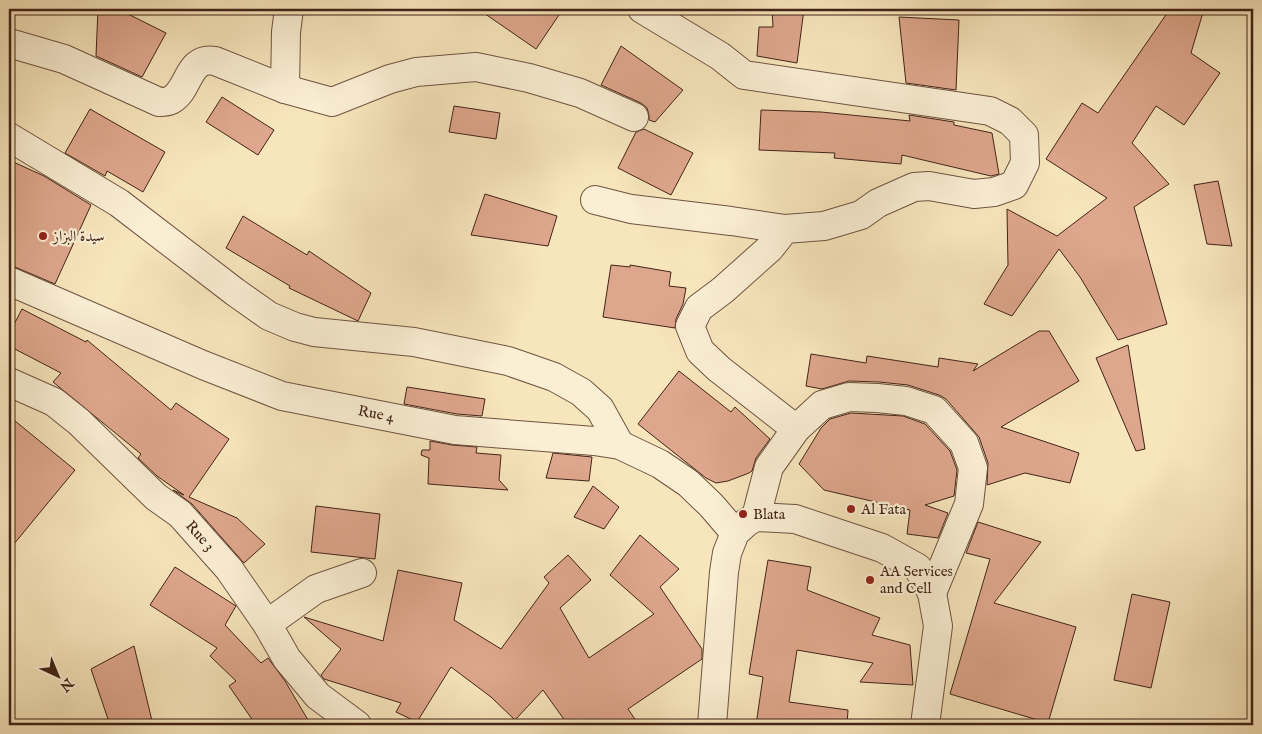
<svg xmlns="http://www.w3.org/2000/svg" width="1262" height="734" font-family="'IM FELL English',Amiri,serif">
	<style>
		.building { fill: #dea68c; stroke: #422417 }
		.lines { fill: none; stroke-linecap: round; stroke-linejoin: round }
		.minor-casing { stroke: #6f5440; stroke-width: 30 }
		.minor { stroke: #faeed3; stroke-width: 28 }
		.poi-dot { fill: #8f2418; stroke: #faeed3; stroke-width: 2 }
		.labels { text-anchor: middle; dominant-baseline: central; stroke-width: 4.5; stroke-linejoin: round; paint-order: stroke }
		.poi-label { font-size: 15px; fill: #422417; stroke: #faeed3; text-anchor: start }
		.street-label { font-size: 15px; fill: #422417; stroke: #faeed3 }
	</style>
	<rect width="100%" height="100%" fill="#f7e5bc"/>
	<filter id="stains"><feTurbulence type="fractalNoise" baseFrequency=".004" numOctaves="4"/><feColorMatrix values="0 0 0 0 .2 0 0 0 0 .09 0 0 0 0 .02 0 0 0 .5 -.17"/></filter>
	<radialGradient id="worn" r=".72"><stop offset=".6" stop-color="#630" stop-opacity="0"/><stop offset="1" stop-color="#630" stop-opacity=".3"/></radialGradient>
	<g class="building">
		<polygon points="98,9 118,9 166,33 142,77 96,56"/>
		<polygon points="478,9 563,9 536,49"/>
		<polygon points="772,9 804,9 797,63 757,56 759,27 773,27"/>
		<polygon points="1170,9 1204,9 1191,53 1220,73 1184,125 1156,106 1132,143 1169,184 1134,207 1167,324 1118,340 1080,277 1059,249 1012,316 984,304 1008,265 1007,209 1057,236 1107,198 1046,159 1082,103 1098,113"/>
		<polygon points="899,17 959,20 956,90 906,83"/>
		<polygon points="621,46 683,90 655,122 649,120 649,115 647,108 641,103 601,85"/>
		<polygon points="222,97 274,130 258,155 206,122"/>
		<polygon points="454,106 500,113 496,139 449,132"/>
		<polygon points="90,109 165,152 143,192 107,171 105,176 65,153"/>
		<polygon points="761,110 821,112 910,121 909,115 954,122 954,125 992,133 999,174 991,176 902,155 901,164 834,158 835,153 759,150"/>
		<polygon points="644,129 693,153 671,195 618,168 636,132"/>
		<polygon points="9,160 44,176 91,205 55,284 15,267 9,266"/>
		<polygon points="1218,181 1232,246 1207,244 1194,185"/>
		<polygon points="485,194 557,216 548,246 471,235"/>
		<polygon points="243,216 307,255 309,251 371,293 358,321 289,288 290,286 226,248"/>
		<polygon points="611,265 630,267 630,265 671,272 669,286 686,288 683,304 676,319 675,328 603,317"/>
		<polygon points="22,309 86,342 87,340 171,410 176,403 229,439 189,497 237,518 265,544 244,563 192,504 173,490 184,495 157,476 138,458 141,454 53,382 61,373 9,346 9,334"/>
		<polygon points="1039,331 1049,331 1079,381 1001,427 1079,453 1070,483 1025,473 987,485 988,463 979,437 946,399 939,395 908,385 879,382 849,381 822,389 806,386 811,354 866,363 867,356 938,367 939,358 978,364 973,371"/>
		<polygon points="1128,345 1145,449 1136,451 1096,358"/>
		<polygon points="679,371 731,412 735,407 770,439 756,458 752,471 749,473 728,481 716,483 706,478 638,424"/>
		<polygon points="407,387 485,399 482,416 457,414 404,404"/>
		<polygon points="851,413 903,416 925,424 950,451 957,470 954,496 925,505 948,513 938,538 907,534 910,510 824,490 799,464 821,428 830,419"/>
		<polygon points="9,416 75,470 9,550"/>
		<polygon points="430,441 452,445 477,447 476,453 501,455 499,480 508,490 428,484 429,458 421,455 422,450 430,450"/>
		<polygon points="553,453 592,457 589,481 546,478"/>
		<polygon points="593,486 619,507 604,529 574,517"/>
		<polygon points="316,506 380,514 375,559 311,552"/>
		<polygon points="978,522 1041,542 994,603 1076,627 1048,723 950,694 990,559 966,553"/>
		<polygon points="640,535 679,569 660,587 702,649 702,659 628,709 639,725 568,725 543,690 515,720 491,697 451,667 417,722 396,712 401,703 324,679 321,675 341,649 304,617 383,641 398,570 462,583 454,620 501,649 549,583 544,577 568,555 591,580 560,608 589,658 654,614 610,575"/>
		<polygon points="768,560 811,567 807,590 880,618 872,635 910,645 913,685 860,682 873,663 797,650 789,702 848,710 847,725 756,725 763,677 749,674"/>
		<polygon points="175,567 236,606 225,625 261,663 268,658 285,681 311,725 256,725 229,686 236,681 210,656 217,648 150,605"/>
		<polygon points="1132,594 1170,602 1151,688 1114,680"/>
		<polygon points="134,646 153,725 110,725 91,669"/>
	</g>
	<g class="lines">
		<defs>
			<g id="minor">
				<polyline points="642,9 720,56 744,75 990,111 1010,121 1024,135 1025,163 1014,185 994,192 974,194 929,186 914,187 878,203 861,215 824,226 785,229 770,248 723,290 699,308 690,326 700,351 719,369 796,429"/>
				<path d="M9,43L64,59L159,102C163,102 167,102 171,100C190,90 187,56 215,61L285,89L332,102L390,79L416,72L476,67L529,78L580,93L634,117"/>
				<polyline points="285,89 286,32 289,9"/>
				<polyline points="9,137 119,203 235,292 269,316 295,327 314,332 414,342 508,361 554,377 581,392 600,409 620,445"/>
				<polyline points="595,200 631,209 731,221 785,229"/>
				<polyline points="9,281 203,365 282,396 455,430 594,441 620,445 660,464 688,483 711,505 735,533"/>
				<polyline points="9,382 54,402 79,422 156,497 180,514 229,569 267,624 287,659 318,696 357,725"/>
				<polyline points="756,517 769,467 796,429 822,405 849,397 877,398 906,401 934,410 964,443 973,468 969,504 932,593"/>
				<polyline points="267,624 316,589 362,573"/>
				<polyline points="712,725 724,572 727,553 735,533 747,522 756,517 795,519 882,548 918,568 932,593 938,626 925,725"/>
			</g>
		</defs>
		<use href="#minor" class="minor-casing"/>
		<use href="#minor" class="minor"/>
	</g>
	<g class="poi-dot">
		<circle cx="43" cy="236" r="5"/>
		<circle cx="851" cy="509" r="5"/>
		<circle cx="743" cy="514" r="5"/>
		<circle cx="870" cy="580" r="5"/>
	</g>
	<g class="labels">
		<g class="poi-label">
			<text x="53" y="236">سيدة البزاز</text>
			<text x="861" y="509">Al Fata</text>
			<text x="753" y="514">Blata</text>
			<text x="880" y="571">AA Services<tspan x="880" dy="17">and Cell</tspan></text>
		</g>
		<g class="street-label">
			<text transform="translate(376 414) rotate(11)">Rue 4</text>
			<text transform="translate(200 536) rotate(48)">Rue 3</text>
		</g>
	</g>
	<rect width="1262" height="734" fill="none" stroke="#f7e5bc" stroke-width="30"/>
	<rect x="10" y="10" width="1242" height="714" fill="none" stroke="#422417" stroke-width="2.5"/>
	<rect x="15" y="15" width="1232" height="704" fill="none" stroke="#422417"/>
	<g transform="translate(58 676) rotate(136)" stroke="#faeed3" stroke-width="4" paint-order="stroke">
	<path d="M0-4L9 19L0 12L-9 19Z" fill="#422417"/>
	<text y="-8" font-size="14" font-weight="bold" text-anchor="middle" fill="#422417">N</text>
	</g>
	<rect width="100%" height="100%" filter="url(#stains)"/>
	<rect width="100%" height="100%" fill="url(#worn)"/>
</svg>
